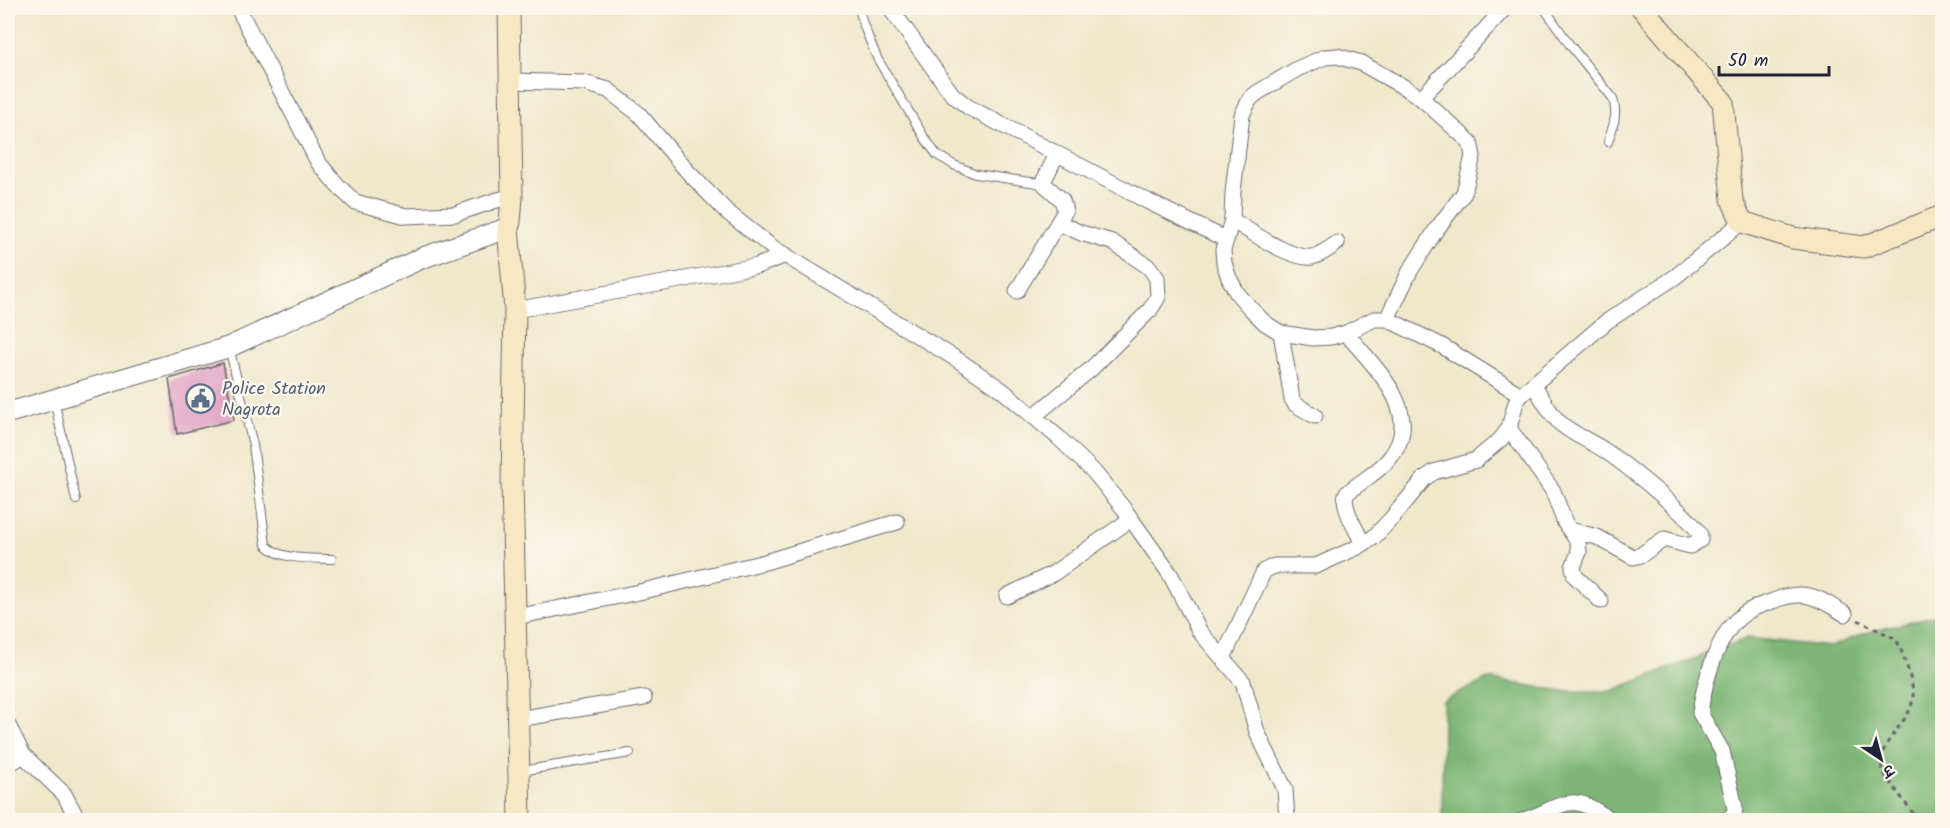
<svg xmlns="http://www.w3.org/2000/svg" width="1950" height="828" font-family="Kalam,'Playpen Sans Deva',sans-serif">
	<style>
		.forest { fill: #7db674; stroke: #506c58; stroke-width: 1.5 }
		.building { fill: #e1a2c4 }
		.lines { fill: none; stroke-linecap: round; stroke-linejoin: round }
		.service-casing { stroke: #6a676d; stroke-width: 10 }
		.minor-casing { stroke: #6a676d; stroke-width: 17 }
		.tertiary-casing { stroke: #6a676d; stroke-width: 22 }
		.secondary-casing { stroke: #6a676d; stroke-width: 23 }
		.path { stroke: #6a676d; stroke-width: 3; stroke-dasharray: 4.5 4.5; stroke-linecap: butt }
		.service { stroke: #fff; stroke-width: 8 }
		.minor { stroke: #fff; stroke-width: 15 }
		.tertiary { stroke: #fff; stroke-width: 20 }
		.secondary { stroke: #f7e8c3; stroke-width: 21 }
		.labels { text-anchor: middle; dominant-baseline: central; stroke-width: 4.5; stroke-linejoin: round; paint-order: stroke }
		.service-label { font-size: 18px; fill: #4e5e75; stroke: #fbf7ec; text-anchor: start }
	</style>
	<rect width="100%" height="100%" fill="#fbf7ec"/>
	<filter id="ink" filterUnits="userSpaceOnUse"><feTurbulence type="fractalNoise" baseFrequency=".0167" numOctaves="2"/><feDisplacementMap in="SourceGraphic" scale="12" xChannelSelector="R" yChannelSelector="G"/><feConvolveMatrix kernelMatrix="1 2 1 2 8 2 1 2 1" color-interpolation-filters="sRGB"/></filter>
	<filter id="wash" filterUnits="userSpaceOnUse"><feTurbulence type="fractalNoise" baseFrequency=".008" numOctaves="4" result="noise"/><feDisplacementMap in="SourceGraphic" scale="24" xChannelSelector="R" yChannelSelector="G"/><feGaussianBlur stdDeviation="1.35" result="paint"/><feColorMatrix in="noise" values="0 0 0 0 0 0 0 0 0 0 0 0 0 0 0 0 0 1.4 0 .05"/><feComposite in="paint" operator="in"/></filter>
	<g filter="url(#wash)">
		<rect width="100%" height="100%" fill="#efe8cb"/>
		<polygon class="forest" points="1942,614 1942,820 1444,820 1442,816 1443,701 1488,679 1562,691 1611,691 1748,638 1830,647 1866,633"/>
		<g id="blocks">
			<polygon class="building" points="223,363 234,420 177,434 169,379"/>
		</g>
	</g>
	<g filter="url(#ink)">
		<use href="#blocks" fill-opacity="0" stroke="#6a676d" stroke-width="1.5"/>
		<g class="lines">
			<defs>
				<g id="service">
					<polyline points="859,8 863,24 877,58 924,137 937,155 954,165 976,174 1044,184"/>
					<path d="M1544,8L1570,45L1612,97C1619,113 1613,126 1608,142"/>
					<path d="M229,347L253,445L266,545C282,561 311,558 332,559"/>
					<polyline points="54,399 76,500"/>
					<polyline points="521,771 630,753"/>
				</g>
				<g id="minor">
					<polyline points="238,8 318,162 338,186 355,202 406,216 455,214 497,200 512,197"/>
					<polyline points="890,8 952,94 968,107 1149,202 1225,239"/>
					<polyline points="510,81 584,83 608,90 639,114 688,172 727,212 773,248 958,360 1002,390 1059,438 1094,472 1124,509 1170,574 1200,632 1243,682 1257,732 1285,789 1287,820"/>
					<polyline points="1421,98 1505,8"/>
					<path d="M1232,220C1250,231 1291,260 1312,257C1321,255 1330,248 1337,243"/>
					<polyline points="1017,291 1065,211 1062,200 1044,184 1044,180 1057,154"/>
					<polyline points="515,310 757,266 786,255"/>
					<polyline points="1387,319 1410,271 1436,230 1464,193 1473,156 1470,142 1421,98 1409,90 1361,63 1337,56 1325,57 1297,69 1257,93 1250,99 1242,115 1233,192 1232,220 1223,250 1224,263 1229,278 1237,293 1250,308 1265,323 1281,333 1313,338 1331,337 1346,333 1374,319 1387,319 1442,346 1521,395"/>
					<polyline points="1281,333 1292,399 1295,404 1315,416"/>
					<path d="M1346,333C1374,367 1427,414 1389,459C1377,473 1360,482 1346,494C1342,509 1357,530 1363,544"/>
					<path d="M1534,385C1542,398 1549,413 1560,423C1575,436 1589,440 1604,450C1622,462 1694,519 1700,535V540L1690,546L1664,539L1641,555L1633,557L1597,537L1570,530"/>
					<polyline points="1034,416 1091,369 1150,310 1158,297 1157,278 1149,267 1112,242 1081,233 1059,223"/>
					<polyline points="1509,428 1553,491 1565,523 1578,542 1579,552 1573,567 1575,576 1601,601"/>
					<polyline points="1007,596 1054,573 1131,519"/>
					<polyline points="516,617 639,592 765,562 897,522"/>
					<polyline points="1223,658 1264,571 1274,566 1316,566 1358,547 1374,537 1392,518 1425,478 1434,472 1476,460 1501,439 1509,428 1516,402 1521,395 1606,322 1675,277 1742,222"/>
					<polyline points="518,719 644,698"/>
					<polyline points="8,725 23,755 64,794 78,820"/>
					<polyline points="8,765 23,755"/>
					<path d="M1523,820C1542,816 1563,798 1582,804C1592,807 1602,815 1611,820"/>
					<path d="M1727,820L1734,814L1735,808L1722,751L1700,713C1704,683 1717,636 1740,617C1749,609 1761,605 1773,601C1785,596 1796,593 1809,596C1821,598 1834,608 1845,614"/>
				</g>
				<polyline id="tertiary" points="8,413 229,347 422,258 508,228"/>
				<g id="secondary">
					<polyline points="509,8 512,197 510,222 508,228 515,310 512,483 520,820"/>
					<polyline points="1642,8 1723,102 1732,200 1742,222 1793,238 1864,247 1942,216"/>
				</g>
			</defs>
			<use href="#service" class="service-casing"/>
			<use href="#minor" class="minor-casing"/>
			<use href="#tertiary" class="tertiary-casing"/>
			<use href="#secondary" class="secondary-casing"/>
			<path class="path" d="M1858,620L1896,639C1902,651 1914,683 1913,697C1912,724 1868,747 1885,775L1918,820"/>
			<use href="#service" class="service"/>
			<use href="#minor" class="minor"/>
			<use href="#tertiary" class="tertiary"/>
			<use href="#secondary" class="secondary"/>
		</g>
	</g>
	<defs>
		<symbol id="civic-ring" viewBox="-11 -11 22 22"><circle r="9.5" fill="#fbf7ec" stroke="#5c6f8a" stroke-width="1.5"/><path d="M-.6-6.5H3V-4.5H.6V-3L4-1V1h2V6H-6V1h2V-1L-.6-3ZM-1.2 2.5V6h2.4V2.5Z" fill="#5c6f8a"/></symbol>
	</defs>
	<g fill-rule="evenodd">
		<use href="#civic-ring" x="184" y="382" width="33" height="33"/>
	</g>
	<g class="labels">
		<g class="service-label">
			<text x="222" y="389">Police Station<tspan x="222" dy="21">Nagrota</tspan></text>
		</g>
	</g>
	<rect width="1950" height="828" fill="none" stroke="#fbf7ec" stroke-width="30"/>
	<g transform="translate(1881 759) rotate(144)" stroke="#fbf7ec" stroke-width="4.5" paint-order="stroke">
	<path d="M0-4.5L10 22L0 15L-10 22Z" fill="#22223b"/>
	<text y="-9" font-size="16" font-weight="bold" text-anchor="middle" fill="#22223b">उ</text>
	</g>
	<path d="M1719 66v9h110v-9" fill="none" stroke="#22223b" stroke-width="3"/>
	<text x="1728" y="66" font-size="18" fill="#22223b" stroke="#fbf7ec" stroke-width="4.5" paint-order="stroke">50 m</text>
</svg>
